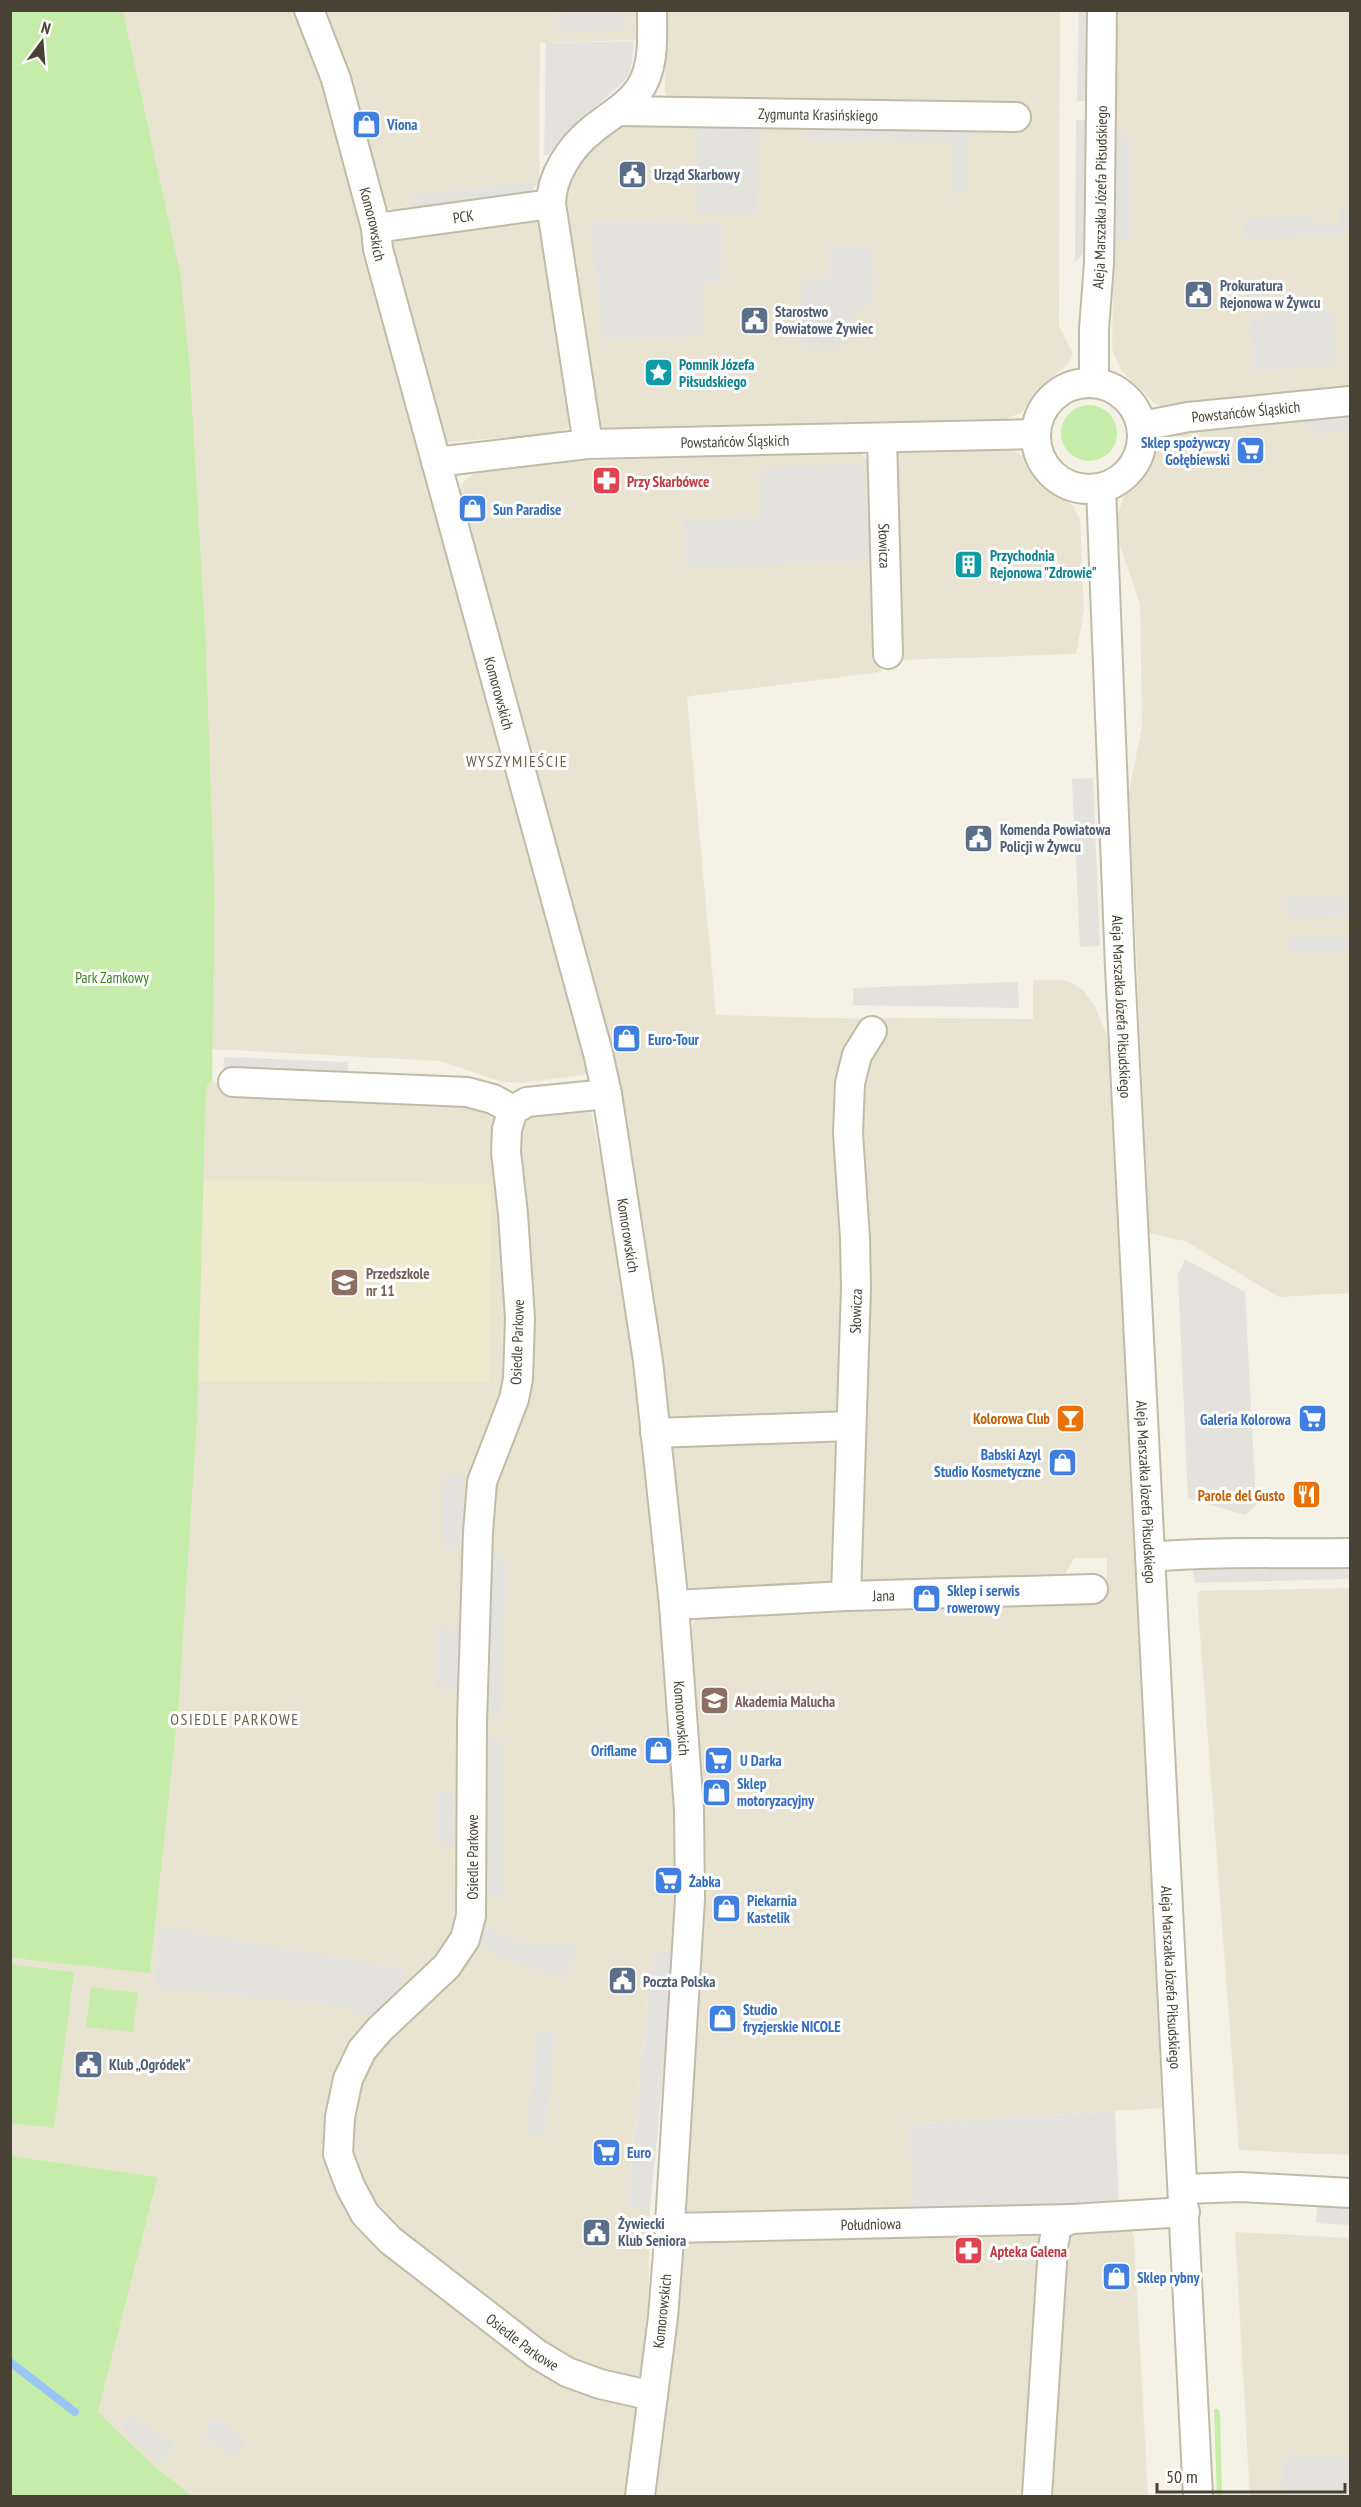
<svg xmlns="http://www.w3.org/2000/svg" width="1361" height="2507" font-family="'PT Sans Narrow',sans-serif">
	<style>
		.residential { fill: #e9e4d2 }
		.education { fill: #efeacd }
		.green { fill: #c5eda9 }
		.parking { fill: #e4e2dd }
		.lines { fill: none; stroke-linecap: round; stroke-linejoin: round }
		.stream { stroke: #9ac5f7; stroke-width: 8 }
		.minor-casing { stroke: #c0bba6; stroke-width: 32 }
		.minor { stroke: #fff; stroke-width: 28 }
		.labels { text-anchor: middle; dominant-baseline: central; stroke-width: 6; stroke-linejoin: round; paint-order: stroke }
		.street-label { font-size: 15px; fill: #474234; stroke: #fff }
		.shop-label { font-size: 15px; font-weight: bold; fill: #366cbe; stroke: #fff; text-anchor: start }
		.service-label { font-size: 15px; font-weight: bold; fill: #4e5e75; stroke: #fff; text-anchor: start }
		.culture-label { font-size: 15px; font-weight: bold; fill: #0d838f; stroke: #fff; text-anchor: start }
		.health-label { font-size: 15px; font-weight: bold; fill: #be3a42; stroke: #fff; text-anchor: start }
		.park-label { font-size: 15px; fill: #387e21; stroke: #fff }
		.education-label { font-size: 15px; font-weight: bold; fill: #785e54; stroke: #fff; text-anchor: start }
		.food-label { font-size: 15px; font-weight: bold; fill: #c56008; stroke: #fff; text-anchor: end }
		.neighbourhood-label { font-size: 16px; letter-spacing: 1.5px; fill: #6b624a; stroke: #fff }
	</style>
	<rect width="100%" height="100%" fill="#f4f1e5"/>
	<g class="residential">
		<polygon points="123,11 299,11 337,122 590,1074 523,1083 502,1082 441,1061 212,1049 215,905 206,644 190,369 181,276"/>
		<polygon points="318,11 637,11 637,40 540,43 539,181 408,195 419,211 395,211 385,207"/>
		<polygon points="664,11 1060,11 1059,326 1073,354 1068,364 1042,386 1021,413 991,424 611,436 598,429 584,320 562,211 565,178 611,132 671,103 665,91"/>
		<polygon points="1114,11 1350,11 1350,392 1186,409 1163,407 1154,403 1121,370 1112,349 1114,241 1130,241 1130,132 1113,132"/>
		<polygon points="539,214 572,419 567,428 555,434 446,442 438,439 433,432 390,237"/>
		<polygon points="1298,419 1316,434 1350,431 1350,1293 1279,1297 1185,1241 1149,1233 1129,793 1142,726 1140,604 1118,540 1117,518 1123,498 1147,464 1161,446 1189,428"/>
		<polygon points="907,447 1010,449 1021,455 1046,484 1073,506 1080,520 1084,610 1076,654 898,660 894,457"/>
		<polygon points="857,449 873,467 881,672 690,696 687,699 716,1015 869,1019 848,1239 836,1587 691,1591 684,1583 672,1432 653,1301 458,502 462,483 472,475 493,468 590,461"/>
		<polygon points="1033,980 1063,980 1072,983 1083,990 1095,1007 1105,1030 1110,1055 1162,2108 908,2124 1043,2216 1028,2496 650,2496 681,2291 682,2225 704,1896 703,1793 692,1626 697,1617 1107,1592 1107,1558 1074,1558 1060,1583 864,1584 858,1577 858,1075 878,1047 884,1018 1033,1019"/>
		<polygon points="212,1080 222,1088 468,1097 526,1117 533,1112 586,1107 591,1111 599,1151 605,1161 640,1345 671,1723 677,1863 675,1952 653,1951 627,2206 650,2210 648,2316 643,2369 638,2376 630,2379 639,2413 627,2496 192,2496 153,2465 98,2412 158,2177 11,2156 11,1958 150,1972 179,1703 197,1421 206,1088"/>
		<polygon points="1350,1588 1350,2155 1239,2150 1197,1594 1200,1591"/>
		<polygon points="1131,2227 1134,2238 1148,2496 1046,2496 1067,2233"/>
		<polygon points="1235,2232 1350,2238 1350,2496 1250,2496"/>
	</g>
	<polygon class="education" points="203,1180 491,1184 489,1382 199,1381"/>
	<g class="green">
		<polygon points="11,10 123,11 181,276 190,369 206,644 215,905 212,1080 206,1088 197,1421 179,1703 150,1973 11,1958"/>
		<circle cx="1089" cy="433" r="28"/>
		<polygon points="11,1964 74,1972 54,2128 11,2123"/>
		<polygon points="91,1987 138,1993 133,2032 86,2027"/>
		<polygon points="11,2156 158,2177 98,2412 153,2465 192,2496 11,2496"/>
		<polygon points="1214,2409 1218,2409 1220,2413 1222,2496 1217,2496"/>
	</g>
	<g class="parking">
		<polygon points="557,11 623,11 623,31 557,30"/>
		<polygon points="1079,11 1089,11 1088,101 1077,101"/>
		<polygon points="634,41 632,62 629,74 623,82 559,140 548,155 544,155 546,43"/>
		<polygon points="1076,120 1087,120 1086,250 1075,262"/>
		<polygon points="805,121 968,122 967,194 952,194 952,141 805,140"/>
		<polygon points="696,126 759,127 757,215 695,214"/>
		<polygon points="1113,132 1130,132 1130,241 1114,241"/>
		<polygon points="539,181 528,195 419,211 407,195"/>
		<polygon points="1350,207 1350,233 1244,240 1242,219 1313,214 1315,226 1339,225 1339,208"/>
		<polygon points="589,220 723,223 721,282 705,282 704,336 603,341"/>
		<polygon points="828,246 874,246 873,300 841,332 842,350 801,349 802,280 828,280"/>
		<polygon points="1334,308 1336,365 1254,372 1249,321 1255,320 1255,316"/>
		<polygon points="1350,413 1350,431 1316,434 1298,419"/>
		<polygon points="864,464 869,561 685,569 683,520 760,517 758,468"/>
		<polygon points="1093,778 1100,946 1080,947 1072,779"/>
		<polygon points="1350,895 1350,916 1286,918 1285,897"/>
		<polygon points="1287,935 1350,935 1350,953 1288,953"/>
		<polygon points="1018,982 1019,1008 853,1005 853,988"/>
		<polygon points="224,1057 348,1062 347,1082 223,1077"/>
		<polygon points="1185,1259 1245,1292 1256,1505 1245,1515 1188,1498 1178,1275"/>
		<polygon points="442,1475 464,1475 461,1549 442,1548"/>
		<polygon points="486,1548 507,1560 501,1719 481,1705"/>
		<polygon points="1350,1561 1350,1579 1195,1583 1192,1567"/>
		<polygon points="437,1627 460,1628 458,1691 435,1690"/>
		<polygon points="483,1731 504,1743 503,1902 482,1888"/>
		<polygon points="437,1791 456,1791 455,1846 436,1845"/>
		<polygon points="481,1924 519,1942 576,1944 569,1980 496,1957 485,1946 482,1939"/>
		<polygon points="158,1926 405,1969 403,1986 366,2018 335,2005 154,1988"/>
		<polygon points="653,1950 675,1952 650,2210 627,2206"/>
		<polygon points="536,2032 555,2033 546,2137 527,2135"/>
		<polygon points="1115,2111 1119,2212 914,2214 908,2124"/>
		<polygon points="1317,2206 1350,2207 1350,2225 1316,2223"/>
		<polygon points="128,2415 176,2444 160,2464 120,2427"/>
		<polygon points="210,2418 221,2421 238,2432 248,2444 229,2458 216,2445 203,2441"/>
		<polygon points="1350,2456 1350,2496 1282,2496 1283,2457"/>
	</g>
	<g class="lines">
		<polyline class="stream" points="10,2362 75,2412"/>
		<defs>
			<g id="minor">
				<path id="s1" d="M309,10L336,79L376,228L378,249L598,1053L607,1094L648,1361L674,1605L689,1810L690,1899L669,2240L663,2317L640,2496"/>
				<path id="s2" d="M618,111L1016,117"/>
				<path id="s3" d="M376,228L551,204"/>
				<circle cx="1089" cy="436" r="53"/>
				<path id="s4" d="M1094,383V329L1099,263L1100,195L1102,10"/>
				<path id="s5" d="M1142,426L1188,417L1350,401"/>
				<path id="s6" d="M882,438L888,654"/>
				<path d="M588,444L551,204C551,177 570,147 592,130C611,114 635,103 645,79C654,58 652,33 652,10"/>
				<path id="s7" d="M436,462L588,444L1036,434"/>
				<path id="s8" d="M1101,488L1120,967L1198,2496"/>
				<polyline points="233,1082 467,1092 493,1099 513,1110"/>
				<path id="s9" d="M607,1094L527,1102L513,1110L507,1129L506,1152L513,1214L520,1318L518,1379L514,1399L482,1482L478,1532L472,1721L471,1916L465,1939L447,1966L380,2029L362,2050L348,2079L340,2117L338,2154L350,2186L365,2214L390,2240L537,2354L567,2372L600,2384L653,2396"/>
				<polyline points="655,1433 850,1426"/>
				<path d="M1150,1557C1215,1551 1285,1554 1350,1553"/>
				<path id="s10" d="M846,1596L856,1288L855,1238L848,1133L850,1083L857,1055L872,1031"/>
				<path id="s11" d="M674,1605L846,1596L1093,1589"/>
				<polyline points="1184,2189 1241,2187 1350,2193"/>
				<path id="s12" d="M670,2228L1072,2219"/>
				<polyline points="1037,2496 1053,2247 1057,2225 1072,2219 1185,2212"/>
			</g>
		</defs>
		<use href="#minor" class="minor-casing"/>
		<use href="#minor" class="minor"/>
	</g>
	<defs>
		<symbol id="shop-square" viewBox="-11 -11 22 22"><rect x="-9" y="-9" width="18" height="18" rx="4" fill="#3f7fe0" stroke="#fff"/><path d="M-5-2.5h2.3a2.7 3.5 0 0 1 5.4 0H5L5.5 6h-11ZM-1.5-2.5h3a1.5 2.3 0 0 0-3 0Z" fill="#fff"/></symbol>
		<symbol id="civic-square" viewBox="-11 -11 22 22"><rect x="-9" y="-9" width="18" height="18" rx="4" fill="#5c6f8a" stroke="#fff"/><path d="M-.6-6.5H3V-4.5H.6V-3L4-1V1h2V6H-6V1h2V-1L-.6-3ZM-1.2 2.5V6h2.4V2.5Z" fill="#fff"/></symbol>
		<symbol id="sight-square" viewBox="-11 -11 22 22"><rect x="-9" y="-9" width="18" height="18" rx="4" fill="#0f9aa8" stroke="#fff"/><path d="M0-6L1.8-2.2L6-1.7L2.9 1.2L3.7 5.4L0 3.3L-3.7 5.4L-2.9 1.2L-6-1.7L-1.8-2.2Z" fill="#fff"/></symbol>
		<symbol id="supermarket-square" viewBox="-11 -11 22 22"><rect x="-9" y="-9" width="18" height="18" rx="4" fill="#3f7fe0" stroke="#fff"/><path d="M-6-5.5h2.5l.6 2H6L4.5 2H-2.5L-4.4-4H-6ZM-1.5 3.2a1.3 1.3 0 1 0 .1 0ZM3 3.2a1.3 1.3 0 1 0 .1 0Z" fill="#fff"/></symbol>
		<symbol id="pharmacy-square" viewBox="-11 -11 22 22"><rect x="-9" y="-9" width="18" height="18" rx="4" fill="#e0444e" stroke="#fff"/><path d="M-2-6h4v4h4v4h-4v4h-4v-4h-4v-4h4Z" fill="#fff"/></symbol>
		<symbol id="building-square" viewBox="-11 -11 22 22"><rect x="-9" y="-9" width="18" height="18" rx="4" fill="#0f9aa8" stroke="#fff"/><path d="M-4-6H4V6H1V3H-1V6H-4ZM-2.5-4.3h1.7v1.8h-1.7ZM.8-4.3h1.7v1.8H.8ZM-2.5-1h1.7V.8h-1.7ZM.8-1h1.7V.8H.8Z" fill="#fff"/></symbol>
		<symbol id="school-square" viewBox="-11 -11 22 22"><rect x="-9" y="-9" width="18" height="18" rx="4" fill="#8d6e63" stroke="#fff"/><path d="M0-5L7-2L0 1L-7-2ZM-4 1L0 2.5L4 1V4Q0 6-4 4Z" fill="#fff"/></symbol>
		<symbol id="bar-square" viewBox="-11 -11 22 22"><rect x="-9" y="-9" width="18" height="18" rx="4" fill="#e8710a" stroke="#fff"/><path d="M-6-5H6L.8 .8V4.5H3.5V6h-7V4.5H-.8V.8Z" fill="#fff"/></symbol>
		<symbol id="restaurant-square" viewBox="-11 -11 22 22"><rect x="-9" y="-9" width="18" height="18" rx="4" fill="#e8710a" stroke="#fff"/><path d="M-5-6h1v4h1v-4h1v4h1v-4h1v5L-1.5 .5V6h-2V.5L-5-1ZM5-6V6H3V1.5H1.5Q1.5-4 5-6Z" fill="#fff"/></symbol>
	</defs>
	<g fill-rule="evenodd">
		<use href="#shop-square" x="350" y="108" width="33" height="33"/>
		<use href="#civic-square" x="616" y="158" width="33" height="33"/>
		<use href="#civic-square" x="1182" y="278" width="33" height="33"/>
		<use href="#civic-square" x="738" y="304" width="33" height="33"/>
		<use href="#sight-square" x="642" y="356" width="33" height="33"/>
		<use href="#supermarket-square" x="1234" y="434" width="33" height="33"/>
		<use href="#pharmacy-square" x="590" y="464" width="33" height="33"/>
		<use href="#shop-square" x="456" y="492" width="33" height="33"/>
		<use href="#building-square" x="952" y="548" width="33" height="33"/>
		<use href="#civic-square" x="962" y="822" width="33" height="33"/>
		<use href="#shop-square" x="610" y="1022" width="33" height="33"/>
		<use href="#school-square" x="328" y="1266" width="33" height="33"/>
		<use href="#bar-square" x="1054" y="1402" width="33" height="33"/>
		<use href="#supermarket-square" x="1296" y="1402" width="33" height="33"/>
		<use href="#shop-square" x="1046" y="1446" width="33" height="33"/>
		<use href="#restaurant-square" x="1290" y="1478" width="33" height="33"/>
		<use href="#shop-square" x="910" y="1582" width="33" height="33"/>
		<use href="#school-square" x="698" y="1684" width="33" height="33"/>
		<use href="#shop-square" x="642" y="1734" width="33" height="33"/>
		<use href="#supermarket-square" x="702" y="1744" width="33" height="33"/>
		<use href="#shop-square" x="700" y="1776" width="33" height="33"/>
		<use href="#supermarket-square" x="652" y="1864" width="33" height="33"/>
		<use href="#shop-square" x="710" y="1892" width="33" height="33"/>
		<use href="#civic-square" x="606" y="1964" width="33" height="33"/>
		<use href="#shop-square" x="706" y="2002" width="33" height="33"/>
		<use href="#civic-square" x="72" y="2048" width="33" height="33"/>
		<use href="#supermarket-square" x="590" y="2136" width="33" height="33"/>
		<use href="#civic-square" x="580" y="2216" width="33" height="33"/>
		<use href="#pharmacy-square" x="952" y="2234" width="33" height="33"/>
		<use href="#shop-square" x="1100" y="2260" width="33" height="33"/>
	</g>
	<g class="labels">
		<g class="street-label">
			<text stroke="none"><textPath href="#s2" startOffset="200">Zygmunta Krasińskiego</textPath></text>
			<text stroke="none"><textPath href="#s4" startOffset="186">Aleja Marszałka Józefa Piłsudskiego</textPath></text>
			<text stroke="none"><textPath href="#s3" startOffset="88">PCK</textPath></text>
			<text stroke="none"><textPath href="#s1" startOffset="224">Komorowskich</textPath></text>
			<text stroke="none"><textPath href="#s5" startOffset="105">Powstańców Śląskich</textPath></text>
			<text stroke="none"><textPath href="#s7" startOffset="300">Powstańców Śląskich</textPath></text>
			<text stroke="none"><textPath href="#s6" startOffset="108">Słowicza</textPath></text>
			<text stroke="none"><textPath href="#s1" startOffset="710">Komorowskich</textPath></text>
			<text stroke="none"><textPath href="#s8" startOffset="519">Aleja Marszałka Józefa Piłsudskiego</textPath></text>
			<text stroke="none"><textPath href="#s1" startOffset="1268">Komorowskich</textPath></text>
			<text stroke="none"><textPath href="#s10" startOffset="285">Słowicza</textPath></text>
			<text transform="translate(517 1342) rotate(-88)">Osiedle Parkowe</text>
			<text stroke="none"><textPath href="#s8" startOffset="1005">Aleja Marszałka Józefa Piłsudskiego</textPath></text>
			<text stroke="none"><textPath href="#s11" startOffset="210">Jana</textPath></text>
			<text stroke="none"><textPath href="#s1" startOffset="1754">Komorowskich</textPath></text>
			<text transform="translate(472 1857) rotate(-90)">Osiedle Parkowe</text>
			<text stroke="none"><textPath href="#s8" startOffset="1491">Aleja Marszałka Józefa Piłsudskiego</textPath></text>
			<text stroke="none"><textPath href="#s12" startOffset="201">Południowa</textPath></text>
			<text transform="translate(662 2311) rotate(-84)">Komorowskich</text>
			<text stroke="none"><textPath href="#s9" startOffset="1464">Osiedle Parkowe</textPath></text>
		</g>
		<g class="shop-label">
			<text x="387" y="124">Viona</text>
			<text x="1230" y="442" text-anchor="end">Sklep spożywczy<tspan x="1230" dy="17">Gołębiewski</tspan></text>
			<text x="493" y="509">Sun Paradise</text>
			<text x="648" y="1039">Euro-Tour</text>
			<text x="1291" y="1419" text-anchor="end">Galeria Kolorowa</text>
			<text x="1041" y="1454" text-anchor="end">Babski Azyl<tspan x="1041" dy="17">Studio Kosmetyczne</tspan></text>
			<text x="947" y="1590">Sklep i serwis<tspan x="947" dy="17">rowerowy</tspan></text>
			<text x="637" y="1750" text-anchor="end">Oriflame</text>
			<text x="740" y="1760">U Darka</text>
			<text x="737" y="1783">Sklep<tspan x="737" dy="17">motoryzacyjny</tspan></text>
			<text x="689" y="1881">Żabka</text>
			<text x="747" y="1900">Piekarnia<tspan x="747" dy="17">Kastelik</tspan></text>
			<text x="743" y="2009">Studio<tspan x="743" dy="17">fryzjerskie NICOLE</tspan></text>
			<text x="627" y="2152">Euro</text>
			<text x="1137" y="2277">Sklep rybny</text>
		</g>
		<g class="service-label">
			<text x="654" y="174">Urząd Skarbowy</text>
			<text x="1220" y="285">Prokuratura<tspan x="1220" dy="17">Rejonowa w Żywcu</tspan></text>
			<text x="775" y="311">Starostwo<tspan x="775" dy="17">Powiatowe Żywiec</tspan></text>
			<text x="1000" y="829">Komenda Powiatowa<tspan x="1000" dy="17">Policji w Żywcu</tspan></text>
			<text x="643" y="1981">Poczta Polska</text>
			<text x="109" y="2064">Klub „Ogródek”</text>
			<text x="618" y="2223">Żywiecki<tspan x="618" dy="17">Klub Seniora</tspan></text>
		</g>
		<g class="culture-label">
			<text x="679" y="364">Pomnik Józefa<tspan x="679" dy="17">Piłsudskiego</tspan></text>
			<text x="990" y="555">Przychodnia<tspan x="990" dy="17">Rejonowa "Zdrowie"</tspan></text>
		</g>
		<g class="health-label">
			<text x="627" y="481">Przy Skarbówce</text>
			<text x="990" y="2251">Apteka Galena</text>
		</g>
		<g class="park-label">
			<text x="112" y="977">Park Zamkowy</text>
		</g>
		<g class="education-label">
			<text x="366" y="1273">Przedszkole<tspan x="366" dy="17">nr 11</tspan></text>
			<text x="735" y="1701">Akademia Malucha</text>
		</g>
		<g class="food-label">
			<text x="1050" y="1418">Kolorowa Club</text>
			<text x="1285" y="1495">Parole del Gusto</text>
		</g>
		<g class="neighbourhood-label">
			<text x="517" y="761">WYSZYMIEŚCIE</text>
			<text x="235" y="1719">OSIEDLE PARKOWE</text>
		</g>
	</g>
	<rect width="1361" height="2507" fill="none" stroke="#474234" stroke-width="24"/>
	<g transform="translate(42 42) rotate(16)" stroke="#ffffff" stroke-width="4.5" paint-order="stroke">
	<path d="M0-4.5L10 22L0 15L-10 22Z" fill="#474234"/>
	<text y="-9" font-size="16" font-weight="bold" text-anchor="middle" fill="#474234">N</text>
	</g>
	<path d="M1157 2483v9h188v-9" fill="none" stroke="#474234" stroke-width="3"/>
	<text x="1166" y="2483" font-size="18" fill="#474234" stroke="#ffffff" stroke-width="4.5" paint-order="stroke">50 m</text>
</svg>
